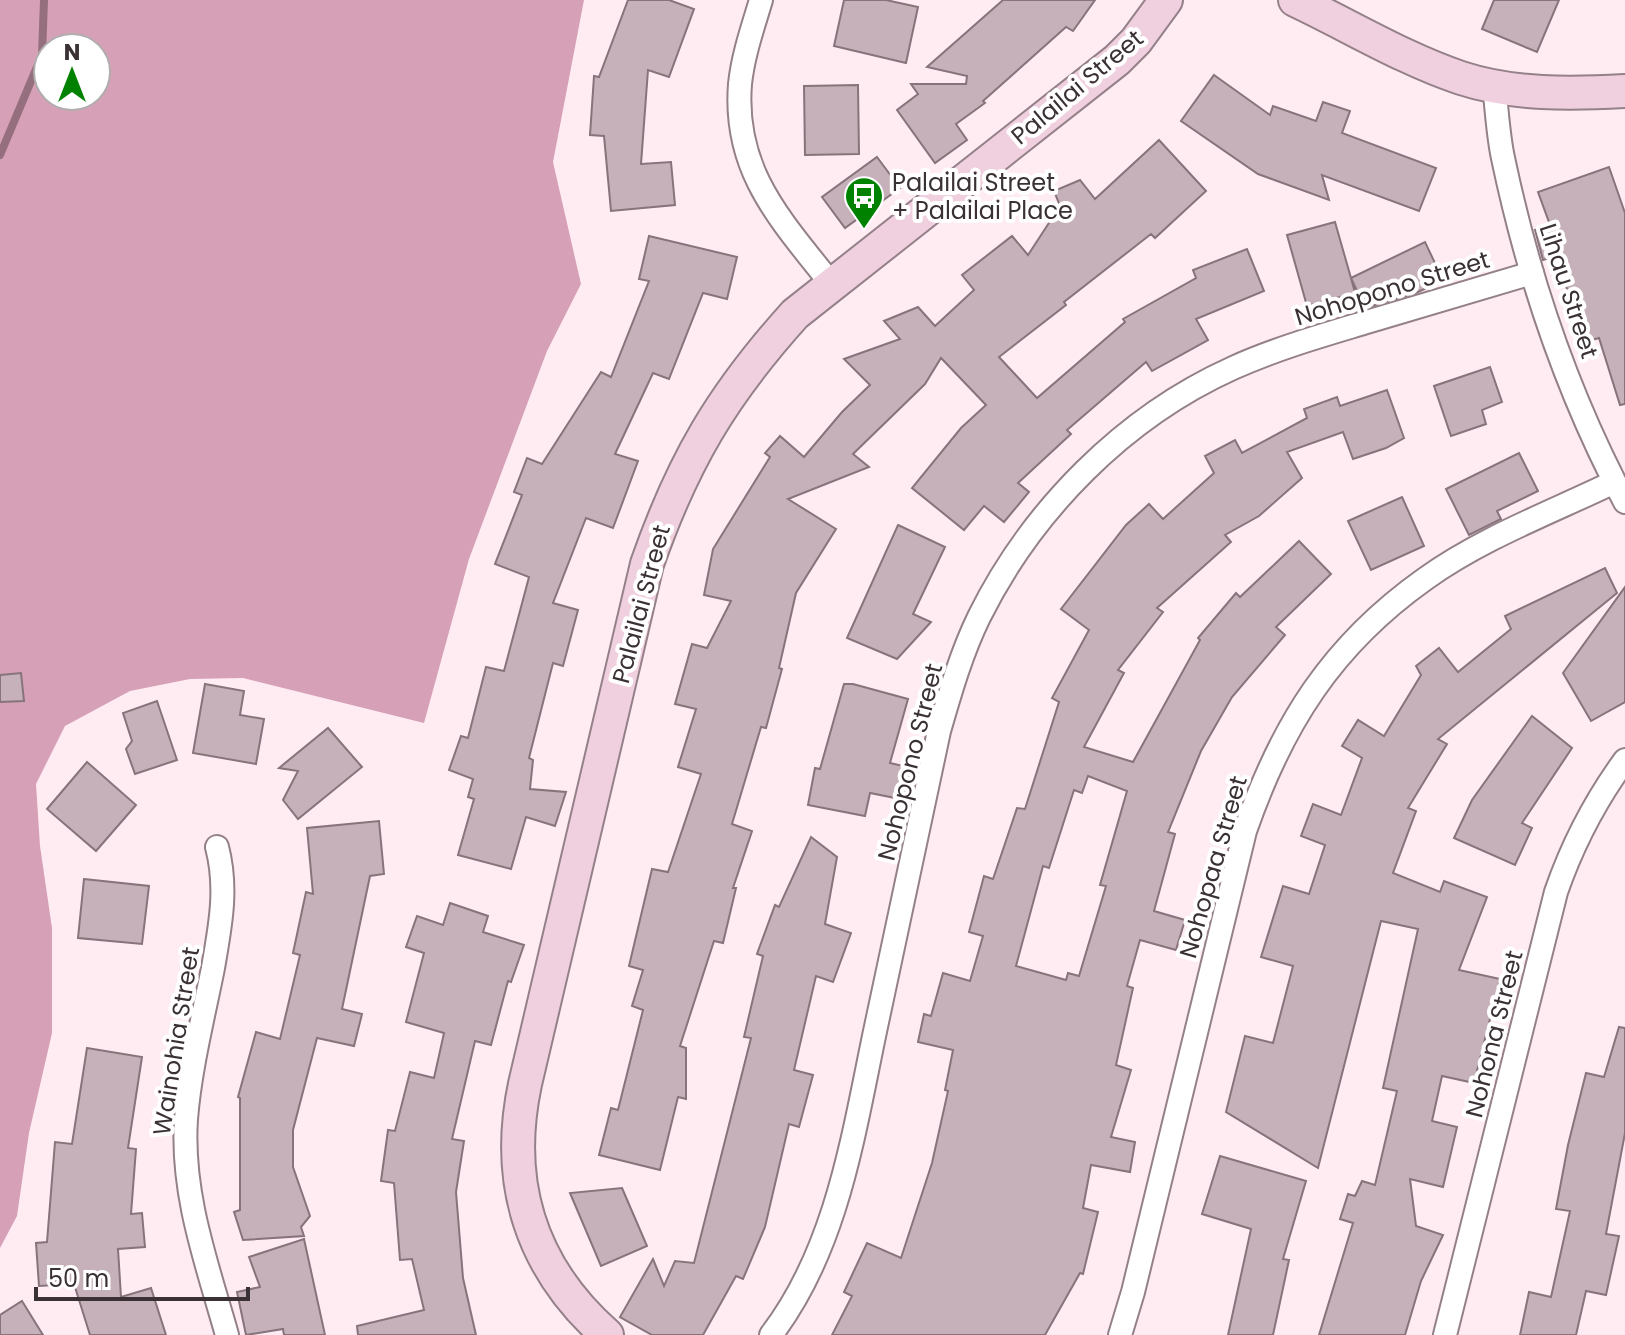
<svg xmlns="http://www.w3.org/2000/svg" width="1625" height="1335" font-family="Poppins,sans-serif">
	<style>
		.forest { fill: #d6a1b6; fill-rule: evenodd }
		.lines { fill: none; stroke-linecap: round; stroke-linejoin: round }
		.stream { stroke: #966f7e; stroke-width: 8 }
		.building { fill: #c6b0b9; stroke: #87737b; stroke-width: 2; fill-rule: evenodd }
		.street-casing { stroke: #948088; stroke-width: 26 }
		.secondary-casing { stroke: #948088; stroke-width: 36 }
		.street { stroke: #fff; stroke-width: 22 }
		.secondary { stroke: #f0d0df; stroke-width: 32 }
		.labels { text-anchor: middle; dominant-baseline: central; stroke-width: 8; stroke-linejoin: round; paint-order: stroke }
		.street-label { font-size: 24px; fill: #3a3135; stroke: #fff }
		.poi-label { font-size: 24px; fill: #3a3135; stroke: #fff; text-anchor: start }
	</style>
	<rect width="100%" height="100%" fill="#ffecf3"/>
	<path class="forest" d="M0,0H584L553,162L581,284L547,351L469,559L424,723L243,678L190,679L130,691L65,726L36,784L40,846L52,928V1033L29,1133L17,1216L0,1248ZM48,48H96V96H48Z"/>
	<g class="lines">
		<polyline class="stream" points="0,155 42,55 44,0"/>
	</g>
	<g class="building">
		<polygon points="628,0 669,0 694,9 669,77 648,70 641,164 671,162 675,205 611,211 604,136 590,135 594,76 599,77"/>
		<polygon points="844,0 886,0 918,7 906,63 834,46"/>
		<polygon points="1003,0 1095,0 1073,31 1066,27 983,101 985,103 956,124 967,140 935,163 897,110 918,94 911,84 966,84 967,76 927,67"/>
		<polygon points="1494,0 1559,0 1537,52 1482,29"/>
		<polygon points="1214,75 1270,115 1273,106 1316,121 1323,102 1350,111 1342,133 1436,168 1419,211 1322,175 1329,200 1258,174 1181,121"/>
		<polygon points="858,85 859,154 805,155 804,86"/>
		<polygon points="1159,140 1206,191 1155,238 1151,234 1064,302 1066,305 999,357 1037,398 1125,322 1123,319 1196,278 1193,270 1247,249 1264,291 1196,319 1208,340 1152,371 1146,362 1067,430 1071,434 1018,483 1029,492 1004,522 984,506 964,530 912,488 961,428 986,405 941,358 925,384 853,454 869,467 788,499 836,529 796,593 779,668 782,669 766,728 761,727 732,824 752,831 733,888 736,888 723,943 714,941 680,1046 686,1048 686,1099 678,1097 660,1170 599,1155 611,1108 618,1110 643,1010 632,1006 643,970 629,966 652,869 668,872 701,774 678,767 696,709 675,704 692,644 707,648 731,601 704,595 713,549 770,457 765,453 780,436 804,457 842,412 870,385 844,359 900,339 884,321 918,307 935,326 974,290 962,275 1012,236 1028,255 1060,206 1054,191 1080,180 1095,199"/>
		<polygon points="877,157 900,188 845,228 822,197"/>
		<polygon points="1609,167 1625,213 1625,404 1620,405 1599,338 1581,343 1558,255 1543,260 1535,230 1550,225 1538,192"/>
		<polygon points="1335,222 1351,278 1425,242 1443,280 1416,293 1365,308 1351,278 1355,293 1307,306 1287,235"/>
		<polygon points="649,236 737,257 727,299 703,293 669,379 653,373 615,454 638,461 613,528 586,518 553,603 578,610 563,666 553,663 529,758 533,760 530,789 566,792 555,826 526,817 511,869 458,855 474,799 468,797 473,779 449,770 461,736 468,738 486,667 504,671 529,577 495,564 522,495 514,492 527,458 542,464 601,372 611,377 649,281 639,279"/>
		<polygon points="1490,367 1502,402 1482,410 1486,424 1451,436 1434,386"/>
		<path d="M1387,390L1404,438L1386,448L1353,459L1343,432L1287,452L1302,478L1259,516L1225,535L1231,542L1157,608L1163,612L1118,670L1124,673L1084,747L1133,762L1200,640L1198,638L1236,593L1240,597L1299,541L1331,574L1276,627L1285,635L1232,697L1201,751L1168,832L1175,834L1154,911L1185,920L1176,950L1140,940L1127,986L1133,988L1116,1065L1131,1070L1111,1137L1135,1142L1130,1172L1091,1165L1083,1208L1098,1212L1083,1274L1080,1273L1045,1335H832L852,1296L844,1292L867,1243L901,1258L932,1163L948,1091L945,1090L953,1050L918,1042L924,1014L931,1016L943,973L970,981L983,936L969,932L984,876L993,879L1017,808L1025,809L1059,702L1052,698L1089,630L1061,609L1126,525L1149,504L1163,519L1214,473L1205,456L1235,440L1242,453L1307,418L1304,409L1337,397L1340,406ZM1088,776L1127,791L1100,885L1106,886L1079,976L1068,973L1066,980L1016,966L1043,866L1049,868L1074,790L1082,793Z"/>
		<polygon points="1519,453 1538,491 1497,511 1501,519 1469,535 1446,489"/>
		<polygon points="1402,497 1424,546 1371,570 1348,521"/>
		<polygon points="898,525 945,547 913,614 931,622 897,659 847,638"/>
		<polygon points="1605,568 1617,593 1438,739 1447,744 1408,808 1416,811 1393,873 1440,892 1444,881 1487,897 1459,970 1500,979 1474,1083 1442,1076 1432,1121 1457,1127 1443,1187 1410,1179 1416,1226 1443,1235 1421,1281 1405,1335 1319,1335 1353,1223 1340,1219 1348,1194 1355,1196 1362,1181 1375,1185 1397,1091 1383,1088 1418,929 1381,921 1318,1168 1226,1112 1245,1036 1273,1043 1293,966 1261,957 1283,886 1309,894 1325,845 1301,836 1313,804 1341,815 1362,758 1342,746 1358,720 1384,736 1421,675 1416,666 1439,648 1458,672 1511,629 1505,616"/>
		<polygon points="1625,587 1625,702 1591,721 1563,673"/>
		<polygon points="21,673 24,701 0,702 0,675"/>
		<polygon points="205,684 244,691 240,715 264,719 256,764 193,753"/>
		<polygon points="844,684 853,684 908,699 890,763 912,768 905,800 870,793 865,816 808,805 815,768 820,769"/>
		<polygon points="157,701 177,760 135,774 126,749 132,741 123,713"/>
		<polygon points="1532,716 1572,748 1522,823 1532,828 1515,865 1454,838 1472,800"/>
		<polygon points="328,728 362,767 298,819 283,800 298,771 279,768"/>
		<polygon points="87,762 136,805 96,851 47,809"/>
		<polygon points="379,821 384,874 370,876 342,1009 362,1014 354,1046 317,1038 293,1130 293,1167 310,1216 301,1227 304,1236 243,1240 234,1212 240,1210 240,1098 238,1097 256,1032 280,1039 300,955 293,953 306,892 313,894 307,828"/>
		<polygon points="811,837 837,857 825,924 851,933 833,982 816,976 794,1070 813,1075 799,1127 789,1124 765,1227 743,1279 736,1276 703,1335 652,1335 620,1317 653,1259 664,1286 675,1261 694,1263 751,1038 744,1037 763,956 757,954 775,905 779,907"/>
		<polygon points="84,879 149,886 142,944 78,938"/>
		<polygon points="450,903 488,916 483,932 524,945 511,982 508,981 491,1045 475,1041 452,1139 464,1141 456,1192 463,1278 476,1335 358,1335 357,1326 424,1310 412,1259 400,1260 394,1183 381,1181 388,1130 395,1131 410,1072 434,1078 444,1033 406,1022 424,953 406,947 417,916 443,925"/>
		<polygon points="1619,1027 1625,1028 1625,1133 1606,1234 1619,1236 1606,1295 1586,1291 1576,1335 1520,1335 1529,1292 1551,1297 1570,1211 1556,1209 1568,1145 1586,1073 1604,1077"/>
		<polygon points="87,1048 142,1057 128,1148 136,1149 131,1214 142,1213 145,1247 118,1249 121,1297 151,1288 166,1335 90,1335 74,1284 39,1286 36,1243 47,1242 55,1142 72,1144"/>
		<polygon points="1220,1156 1306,1181 1283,1259 1289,1260 1273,1335 1228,1335 1251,1229 1202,1214"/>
		<polygon points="622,1188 647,1246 601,1266 570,1193"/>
		<polygon points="304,1239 325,1335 284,1335 283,1329 246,1335 237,1292 260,1287 249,1257"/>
		<polygon points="22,1301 43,1335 0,1335 0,1315"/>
	</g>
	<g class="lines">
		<defs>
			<g id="street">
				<path d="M761,0C753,27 743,55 740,84C733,172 782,221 832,285"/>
				<path d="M1494,86C1497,110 1498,135 1503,158C1528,277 1568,395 1625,502"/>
				<path d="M217,847C228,889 220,927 213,968C203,1018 190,1069 186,1119C181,1194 207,1264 227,1335"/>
				<path d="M771,1335C839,1246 854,1129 877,1022C897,925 918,828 939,731C950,693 961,654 979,617C1032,510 1124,417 1233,368C1277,348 1324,335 1370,321C1424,305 1478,289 1532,273"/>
				<path d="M1120,1335L1133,1292L1245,831C1282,724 1332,645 1425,579C1482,538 1552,512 1614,482"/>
				<path d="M1445,1335L1556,892C1573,843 1595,801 1625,760"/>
			</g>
			<g id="secondary">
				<path d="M1295,0C1350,26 1404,59 1461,78C1513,95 1571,94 1625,91"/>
				<path d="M607,1335C531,1268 504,1183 525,1084L647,564C683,461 722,395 795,314L1117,60L1136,41L1166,0"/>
			</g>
		</defs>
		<use href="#street" class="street-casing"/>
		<use href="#secondary" class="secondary-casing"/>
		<use href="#street" class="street"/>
		<use href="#secondary" class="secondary"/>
	</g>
	<defs>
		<symbol id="bus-pin" viewBox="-11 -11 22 30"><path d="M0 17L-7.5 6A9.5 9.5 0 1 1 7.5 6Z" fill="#008200" stroke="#fff"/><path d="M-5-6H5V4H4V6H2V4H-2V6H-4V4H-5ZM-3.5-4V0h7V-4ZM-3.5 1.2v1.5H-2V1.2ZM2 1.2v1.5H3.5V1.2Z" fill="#fff"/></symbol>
	</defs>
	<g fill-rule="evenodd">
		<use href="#bus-pin" x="842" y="174" width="44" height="60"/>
	</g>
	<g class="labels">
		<g class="street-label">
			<text transform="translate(1077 87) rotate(-40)">Palailai Street</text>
			<text transform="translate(1392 288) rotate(-17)">Nohopono Street</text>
			<text transform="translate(1569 291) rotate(72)">Lihau Street</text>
			<text transform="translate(641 604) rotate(-75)">Palailai Street</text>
			<text transform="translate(910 762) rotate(-76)">Nohopono Street</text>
			<text transform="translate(1213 867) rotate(-74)">Nohopaa Street</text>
			<text transform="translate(1494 1034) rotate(-76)">Nohona Street</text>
			<text transform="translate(176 1041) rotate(-81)">Wainohia Street</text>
		</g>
		<g class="poi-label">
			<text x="892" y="182">Palailai Street<tspan x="892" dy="28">+ Palailai Place</tspan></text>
		</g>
	</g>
	<g transform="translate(72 72)"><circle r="38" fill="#ffffff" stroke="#b0adae" stroke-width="2"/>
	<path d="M0-6L14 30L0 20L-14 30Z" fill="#008200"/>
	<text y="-12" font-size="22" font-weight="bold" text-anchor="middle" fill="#3a3135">N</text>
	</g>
	<path d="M36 1287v12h212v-12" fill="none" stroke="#3a3135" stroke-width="4"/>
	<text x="48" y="1287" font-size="24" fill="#3a3135" stroke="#ffffff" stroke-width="6" paint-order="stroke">50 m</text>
</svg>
